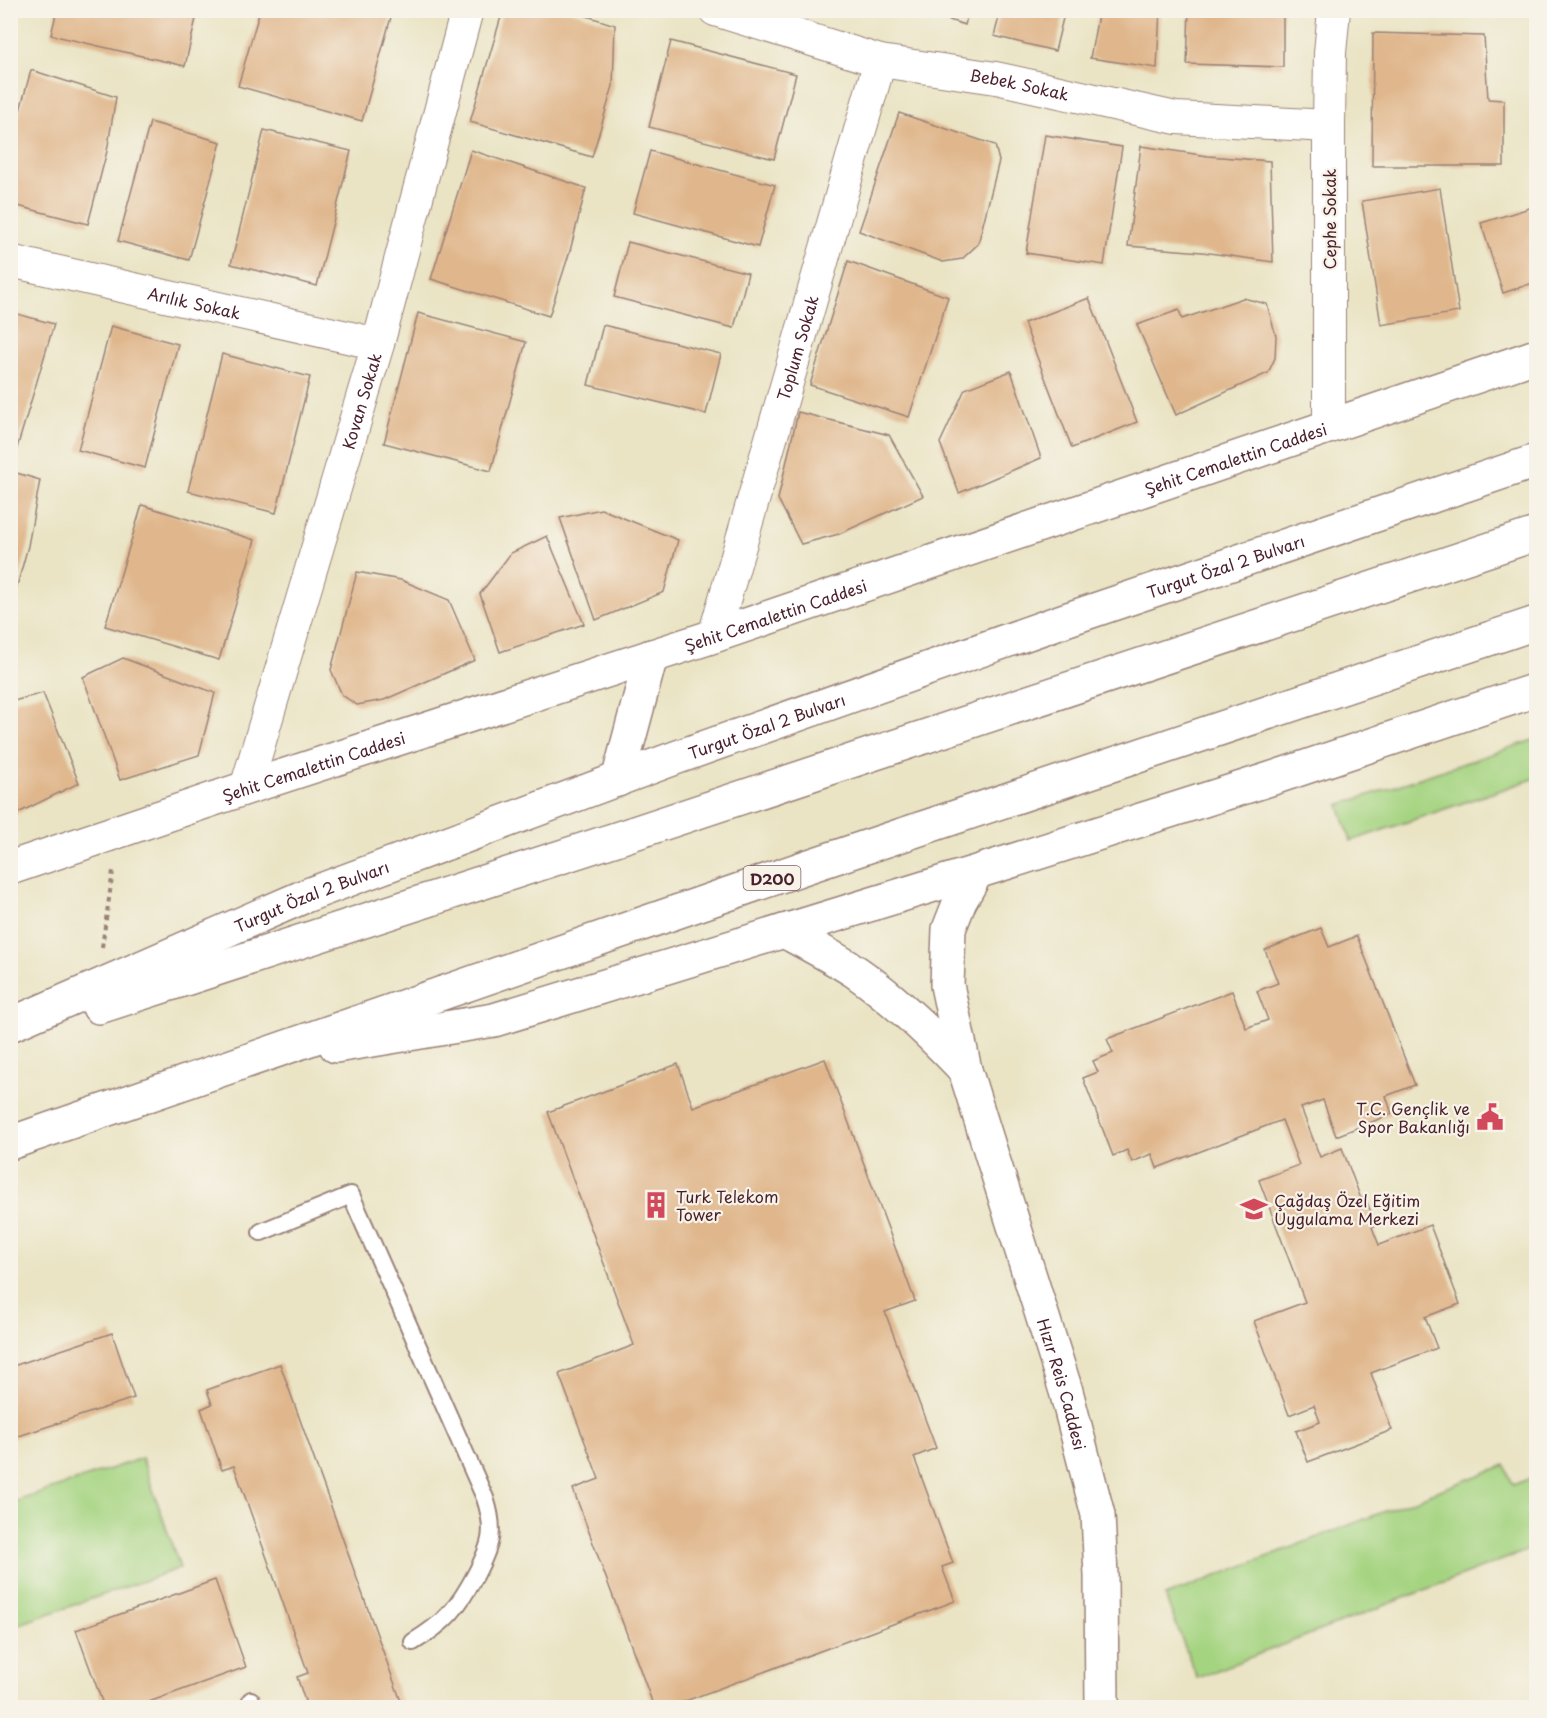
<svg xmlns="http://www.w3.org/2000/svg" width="1547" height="1718" font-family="'Playpen Sans',sans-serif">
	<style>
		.green { fill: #a5d481; stroke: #787a56; stroke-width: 1.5 }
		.building { fill: #e0b78d }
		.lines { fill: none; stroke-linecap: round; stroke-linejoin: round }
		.service-casing { stroke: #9a8278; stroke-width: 20 }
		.minor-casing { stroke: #9a8278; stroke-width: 34 }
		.tertiary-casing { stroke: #9a8278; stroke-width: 36 }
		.trunk-casing { stroke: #9a8278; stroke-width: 36 }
		.path { stroke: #9a8278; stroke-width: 4; stroke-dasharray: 4.5 4.5; stroke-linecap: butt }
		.service { stroke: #fff; stroke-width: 16 }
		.minor { stroke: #fff; stroke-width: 32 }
		.tertiary { stroke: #fff; stroke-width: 33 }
		.trunk { stroke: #fff; stroke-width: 33 }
		.labels { text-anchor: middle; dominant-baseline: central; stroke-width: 4.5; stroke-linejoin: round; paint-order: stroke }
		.shield { fill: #f7f3e8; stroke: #7e5f64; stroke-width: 1.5 }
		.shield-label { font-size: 15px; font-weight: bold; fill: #4a1f2b }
		.street-label { font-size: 16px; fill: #4a1f2b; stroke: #f7f3e8 }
		.poi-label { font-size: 16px; fill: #4a1f2b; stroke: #f7f3e8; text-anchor: start }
	</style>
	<rect width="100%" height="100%" fill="#f7f3e8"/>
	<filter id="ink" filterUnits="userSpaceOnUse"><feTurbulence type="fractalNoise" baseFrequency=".0167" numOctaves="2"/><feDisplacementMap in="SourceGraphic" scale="12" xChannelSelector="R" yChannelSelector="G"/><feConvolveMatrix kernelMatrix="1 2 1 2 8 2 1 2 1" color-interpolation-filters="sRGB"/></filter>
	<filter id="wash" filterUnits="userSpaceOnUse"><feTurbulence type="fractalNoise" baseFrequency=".008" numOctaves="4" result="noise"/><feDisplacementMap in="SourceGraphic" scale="24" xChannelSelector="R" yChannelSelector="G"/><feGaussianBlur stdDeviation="1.35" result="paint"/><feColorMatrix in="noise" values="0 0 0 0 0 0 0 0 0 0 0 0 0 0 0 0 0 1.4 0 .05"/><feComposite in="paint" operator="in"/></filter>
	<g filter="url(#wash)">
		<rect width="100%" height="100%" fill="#eae4c5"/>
		<g class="green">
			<polygon points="1536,739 1536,778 1351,841 1339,805"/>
			<polygon points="142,1458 180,1568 11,1627 11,1503"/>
			<polygon points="1505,1465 1513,1485 1536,1476 1536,1547 1197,1678 1165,1596"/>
		</g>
		<g id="blocks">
			<g class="building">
				<polygon points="57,10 198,10 185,66 51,35"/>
				<polygon points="260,10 393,10 362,121 238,86"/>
				<polygon points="503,10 568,10 615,25 613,86 592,157 470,122"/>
				<polygon points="918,10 969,10 965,25"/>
				<polygon points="1001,10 1065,10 1055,51 994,36"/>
				<polygon points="1099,10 1160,10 1157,68 1090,58"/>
				<polygon points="1189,10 1283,10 1283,67 1187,64"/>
				<polygon points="1373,33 1484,36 1488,99 1504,100 1504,166 1372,166"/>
				<polygon points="671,41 796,74 774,159 649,127"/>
				<polygon points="31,70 116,97 107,151 88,224 10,204 10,147"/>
				<polygon points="899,113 995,145 999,161 978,244 962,259 943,262 859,231"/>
				<polygon points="150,122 221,142 189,260 118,241"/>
				<polygon points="264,130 351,151 317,286 231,264"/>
				<polygon points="1045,135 1122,147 1104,265 1026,253"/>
				<polygon points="1141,146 1208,156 1270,161 1273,262 1202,252 1128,246"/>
				<polygon points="471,150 586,188 570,251 549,316 431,279"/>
				<polygon points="650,151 775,185 758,247 633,213"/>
				<polygon points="1440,188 1459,312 1381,325 1362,201"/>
				<polygon points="1536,206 1536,282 1503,293 1481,223"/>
				<polygon points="628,242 748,273 734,328 614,297"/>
				<polygon points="848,261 948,297 909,417 810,385"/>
				<polygon points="1089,298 1137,422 1072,448 1024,323"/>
				<polygon points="1243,298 1267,304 1276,336 1275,358 1268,373 1176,415 1137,325 1179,310 1182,319"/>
				<polygon points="10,312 54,324 17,448 10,446"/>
				<polygon points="418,313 526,342 491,471 384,443"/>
				<polygon points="603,325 721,354 706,414 588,385"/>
				<polygon points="111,326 178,344 145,468 78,450"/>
				<polygon points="222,354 310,377 276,513 188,491"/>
				<polygon points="1011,371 1041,458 959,493 940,443 965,389"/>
				<polygon points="798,412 889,435 923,496 839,534 801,544 778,499"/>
				<polygon points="10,471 40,480 28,546 11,608"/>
				<polygon points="142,505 255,540 219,660 105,626"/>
				<polygon points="601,509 678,540 664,592 596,620 560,518"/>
				<polygon points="547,536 584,624 500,652 480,594 511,553"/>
				<polygon points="357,572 401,580 449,600 475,660 384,700 357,705 342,695 331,670"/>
				<polygon points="123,658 215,693 199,755 120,780 83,677"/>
				<polygon points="43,693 79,783 10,817 10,702"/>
				<polygon points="1321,928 1329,947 1357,936 1415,1085 1386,1096 1392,1114 1336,1136 1323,1100 1301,1108 1320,1157 1342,1148 1361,1199 1365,1197 1376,1225 1372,1227 1379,1245 1430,1225 1460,1304 1425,1317 1437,1348 1371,1373 1392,1430 1308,1462 1296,1431 1320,1422 1314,1405 1289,1415 1254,1321 1305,1302 1259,1180 1299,1165 1282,1120 1157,1168 1152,1154 1132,1162 1127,1150 1113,1156 1083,1078 1098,1072 1093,1061 1113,1053 1107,1039 1232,991 1246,1028 1268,1020 1257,991 1278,983 1265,950"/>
				<polygon points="825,1059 915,1301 885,1312 936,1448 914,1457 953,1563 942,1567 955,1601 669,1707 654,1707 573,1489 599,1479 559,1374 634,1345 548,1112 678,1064 693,1107"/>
				<polygon points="112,1333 134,1398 10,1439 10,1367"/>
				<polygon points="280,1364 403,1707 307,1707 297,1677 308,1673 234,1466 222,1470 201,1409 212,1404 207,1390"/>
				<polygon points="215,1580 246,1667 135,1707 104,1707 76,1630"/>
			</g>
		</g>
	</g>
	<g filter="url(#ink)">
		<use href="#blocks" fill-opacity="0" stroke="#9a8278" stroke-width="1.5"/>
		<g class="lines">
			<defs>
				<g id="service">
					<path d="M261,1232L351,1195L485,1498C496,1531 491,1545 476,1574C458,1608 446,1622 413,1642"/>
					<polyline points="251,1700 254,1708"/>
				</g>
				<g id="minor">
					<path id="s1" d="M715,10L880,61L996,78L1176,118L1329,126"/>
					<path id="s2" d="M10,261L378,344"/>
					<polyline points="1329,427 1329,126 1330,53 1334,10"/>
					<path id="s3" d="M714,636L880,61"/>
					<path id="s4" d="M246,788L378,344L467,10"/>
				</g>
				<g id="tertiary">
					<path id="s5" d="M10,868L246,788L714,636L1536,356"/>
					<path id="s6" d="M976,873L960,901L949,929L947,985L965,1070L1066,1391L1098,1515L1101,1575L1102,1708"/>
					<path d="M784,931C808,944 833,957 856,972C896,1000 932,1035 965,1070"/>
				</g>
				<g id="trunk">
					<polyline points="618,780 651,656"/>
					<polyline points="99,1007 616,839 1536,534"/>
					<path id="s7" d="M10,1025L305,896L675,758L1065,620L1536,461"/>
					<polyline points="336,1046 494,1020 999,865 1270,779 1536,690"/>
					<polyline points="10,1143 806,867 1536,623"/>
				</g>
			</defs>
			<use href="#service" class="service-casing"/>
			<use href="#minor" class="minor-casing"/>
			<use href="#tertiary" class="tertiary-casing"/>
			<use href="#trunk" class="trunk-casing"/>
			<polyline class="path" points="102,947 113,871"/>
			<use href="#service" class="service"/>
			<use href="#minor" class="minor"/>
			<use href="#tertiary" class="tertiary"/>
			<use href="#trunk" class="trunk"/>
		</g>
	</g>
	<defs>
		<symbol id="civic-bare" viewBox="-9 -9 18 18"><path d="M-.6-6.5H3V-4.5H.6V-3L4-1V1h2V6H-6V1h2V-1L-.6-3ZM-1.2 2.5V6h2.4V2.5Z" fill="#d1495b" stroke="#f7f3e8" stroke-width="2.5" paint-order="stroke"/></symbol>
		<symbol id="building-bare" viewBox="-9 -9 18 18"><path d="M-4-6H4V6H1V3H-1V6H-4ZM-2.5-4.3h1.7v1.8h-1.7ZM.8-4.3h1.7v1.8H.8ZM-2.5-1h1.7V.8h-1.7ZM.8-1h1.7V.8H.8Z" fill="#d1495b" stroke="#f7f3e8" stroke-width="2.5" paint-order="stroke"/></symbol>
		<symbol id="school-bare" viewBox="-9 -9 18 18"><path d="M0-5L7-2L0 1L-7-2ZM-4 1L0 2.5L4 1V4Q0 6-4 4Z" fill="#d1495b" stroke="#f7f3e8" stroke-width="2.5" paint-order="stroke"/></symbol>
	</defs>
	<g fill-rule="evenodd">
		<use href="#civic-bare" x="1471" y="1098" width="38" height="38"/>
		<use href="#building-bare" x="637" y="1186" width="38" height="38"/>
		<use href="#school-bare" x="1235" y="1190" width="38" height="38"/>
	</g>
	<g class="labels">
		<rect class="shield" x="743.5" y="866" width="57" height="24" rx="4.5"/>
		<g class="shield-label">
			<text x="772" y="878">D200</text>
		</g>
		<g class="street-label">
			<text stroke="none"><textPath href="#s1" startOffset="314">Bebek Sokak</textPath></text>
			<text transform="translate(1329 219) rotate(-90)">Cephe Sokak</text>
			<text stroke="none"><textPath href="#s2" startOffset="189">Arılık Sokak</textPath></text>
			<text stroke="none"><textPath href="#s3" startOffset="300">Toplum Sokak</textPath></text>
			<text stroke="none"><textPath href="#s4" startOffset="404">Kovan Sokak</textPath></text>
			<text stroke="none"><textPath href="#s5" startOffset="1292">Şehit Cemalettin Caddesi</textPath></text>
			<text stroke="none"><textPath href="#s7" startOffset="1300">Turgut Özal 2 Bulvarı</textPath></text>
			<text stroke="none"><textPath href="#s5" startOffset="806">Şehit Cemalettin Caddesi</textPath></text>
			<text stroke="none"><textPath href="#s7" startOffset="814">Turgut Özal 2 Bulvarı</textPath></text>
			<text stroke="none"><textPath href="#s5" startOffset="320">Şehit Cemalettin Caddesi</textPath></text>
			<text stroke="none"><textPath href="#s7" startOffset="328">Turgut Özal 2 Bulvarı</textPath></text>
			<text stroke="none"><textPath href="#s6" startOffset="534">Hızır Reis Caddesi</textPath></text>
		</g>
		<g class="poi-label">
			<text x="1470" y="1108" text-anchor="end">T.C. Gençlik ve<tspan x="1470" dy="18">Spor Bakanlığı</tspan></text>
			<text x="676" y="1196">Turk Telekom<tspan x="676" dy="18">Tower</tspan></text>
			<text x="1274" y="1200">Çağdaş Özel Eğitim<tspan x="1274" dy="18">Uygulama Merkezi</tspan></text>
		</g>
	</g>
	<rect width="1547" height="1718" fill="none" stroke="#f7f3e8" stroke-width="36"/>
</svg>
